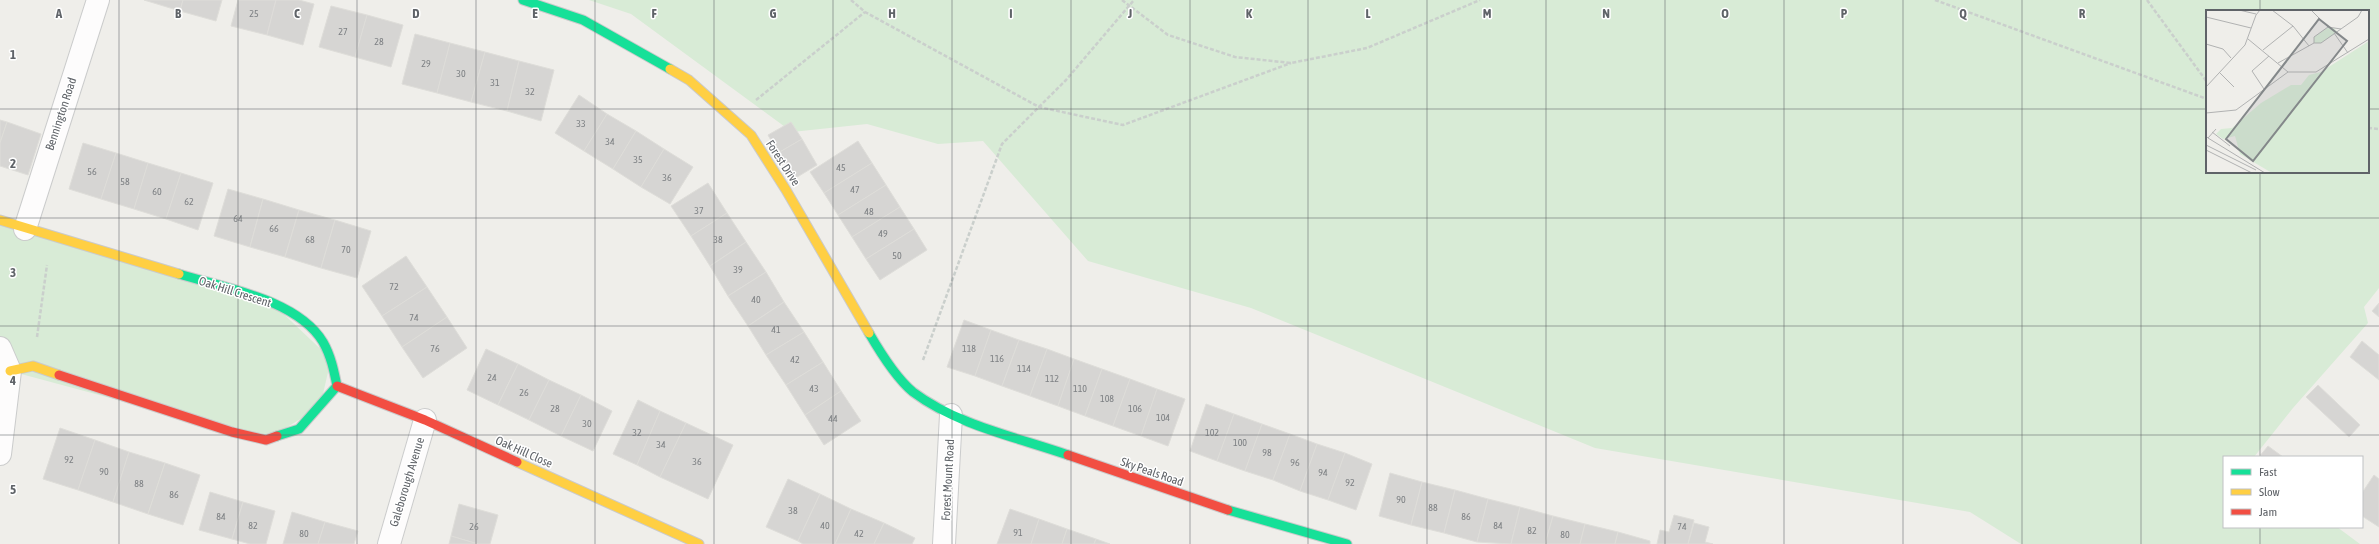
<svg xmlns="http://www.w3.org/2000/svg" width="2379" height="544" font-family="'Asap Condensed',sans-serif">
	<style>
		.green { fill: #d8ebd6; fill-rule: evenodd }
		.building { fill: #d6d5d3; stroke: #deddd9 }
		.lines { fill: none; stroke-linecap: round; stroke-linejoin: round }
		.street-casing { stroke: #cbcccc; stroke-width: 24 }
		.fast-casing { stroke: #cacacb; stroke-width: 11 }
		.slow-casing { stroke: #cacacb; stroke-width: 11 }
		.jam-casing { stroke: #cacacb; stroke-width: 11 }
		.path { stroke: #cacfcc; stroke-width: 2.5; stroke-dasharray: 4 2; stroke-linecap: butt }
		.street { stroke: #fdfcfc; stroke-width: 22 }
		.fast { stroke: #16e098; stroke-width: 9 }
		.slow { stroke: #ffcf43; stroke-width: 9 }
		.jam { stroke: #f24e42; stroke-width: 9 }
		.grid { fill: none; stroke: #5f6368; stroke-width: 1; stroke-opacity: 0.55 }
		.labels { text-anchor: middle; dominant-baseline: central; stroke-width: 3; stroke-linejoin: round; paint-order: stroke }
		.number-label { font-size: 10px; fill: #7e8184 }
		.street-label { font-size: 12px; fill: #5f6368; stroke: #fff }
		.inset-road { fill: none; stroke: #b1b2b2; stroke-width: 1 }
		.view { fill: #84888a; fill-opacity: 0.15; stroke: #84888a; stroke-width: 2 }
		.inset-edge { fill: none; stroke: #5f6368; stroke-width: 2 }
		.grid-label { font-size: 13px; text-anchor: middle; font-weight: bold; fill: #5f6368; stroke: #fff; stroke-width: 3; stroke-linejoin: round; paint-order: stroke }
	</style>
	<rect width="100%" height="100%" fill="#efeeea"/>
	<g class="green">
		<path d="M589,0H2379V288L2364,307L2368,323L2293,408L2254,457H2224V527H2337L2360,544H2021L1970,512L1595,448L1251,308L1088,261L983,141L938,144L867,124L792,132L631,14ZM2207,11H2368V172H2207Z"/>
		<polygon points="0,220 271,302 331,359 320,407 266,440 10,371 0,348"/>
	</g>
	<g class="building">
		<polygon points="144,0 183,0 180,11"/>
		<polygon points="183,0 222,0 216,21 180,11"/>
		<polygon points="238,0 276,0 267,35 231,26"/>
		<polygon points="276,0 299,0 314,4 303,45 267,35"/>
		<polygon points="331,6 367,15 355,57 319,47"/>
		<polygon points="367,15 403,25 391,67 355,57"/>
		<polygon points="415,34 450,43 437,93 402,84"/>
		<polygon points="450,43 485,52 471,102 437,93"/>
		<polygon points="485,52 519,61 507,111 471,102"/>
		<polygon points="519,61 554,70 541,121 507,111"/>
		<polygon points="579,95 607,114 584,151 555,133"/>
		<polygon points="607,114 636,131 613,169 584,151"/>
		<polygon points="0,120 7,122 0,143"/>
		<polygon points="7,122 41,134 28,175 0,166 0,143"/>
		<polygon points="791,122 802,139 778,153 768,135"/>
		<polygon points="636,131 664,149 641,187 613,169"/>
		<polygon points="802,139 817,165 794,179 778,153"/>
		<polygon points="858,141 872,163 824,193 810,172"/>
		<polygon points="83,143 116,153 101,199 69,189"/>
		<polygon points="664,149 693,167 670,204 641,187"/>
		<polygon points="116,153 148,163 134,209 101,199"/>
		<polygon points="148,163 181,173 166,219 134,209"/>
		<polygon points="872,163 886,185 838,215 824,193"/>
		<polygon points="181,173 213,183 198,230 166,219"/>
		<polygon points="708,183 727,213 691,236 671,206"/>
		<polygon points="886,185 900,207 852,237 838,215"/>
		<polygon points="228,189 263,199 250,247 214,236"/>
		<polygon points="263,199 299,210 285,257 250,247"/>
		<polygon points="900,207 914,229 866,259 852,237"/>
		<polygon points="299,210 335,220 321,268 285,257"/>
		<polygon points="727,213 746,242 710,266 691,236"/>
		<polygon points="335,220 371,231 357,278 321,268"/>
		<polygon points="914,229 927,250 880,280 866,259"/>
		<polygon points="746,242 766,272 728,296 710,266"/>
		<polygon points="406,256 427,287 382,316 362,286"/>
		<polygon points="766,272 784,302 748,326 728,296"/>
		<polygon points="427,287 447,317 402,347 382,316"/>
		<polygon points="784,302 804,332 766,355 748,326"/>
		<polygon points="2379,303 2379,317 2372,311"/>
		<polygon points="447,317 467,348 423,378 402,347"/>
		<polygon points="964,320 991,330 975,376 947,367"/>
		<polygon points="991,330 1019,340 1002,386 975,376"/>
		<polygon points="804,332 823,362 786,385 766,355"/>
		<polygon points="1019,340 1047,349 1030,396 1002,386"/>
		<polygon points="2362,341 2379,355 2379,380 2350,357"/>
		<polygon points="486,349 518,364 498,405 467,390"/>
		<polygon points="1047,349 1074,359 1058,406 1030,396"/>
		<polygon points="1074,359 1102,369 1085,416 1058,406"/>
		<polygon points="823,362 841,391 805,415 786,385"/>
		<polygon points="518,364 549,380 529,420 498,405"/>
		<polygon points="1102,369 1130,379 1113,426 1085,416"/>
		<polygon points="1130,379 1157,389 1141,436 1113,426"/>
		<polygon points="549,380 581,395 561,436 529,420"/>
		<polygon points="2318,385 2360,425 2349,437 2306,397"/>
		<polygon points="1157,389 1185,399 1168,446 1141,436"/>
		<polygon points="841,391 861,421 824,445 805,415"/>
		<polygon points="581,395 612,411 593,451 561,436"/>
		<polygon points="638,400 660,411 637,465 613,454"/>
		<polygon points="1206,404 1234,414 1217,461 1190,451"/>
		<polygon points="660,411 686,423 660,477 637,465"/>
		<polygon points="1234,414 1262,424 1245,471 1217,461"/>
		<polygon points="686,423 733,445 708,499 660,477"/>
		<polygon points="1262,424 1290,434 1273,480 1245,471"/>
		<polygon points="60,428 95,440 78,490 43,479"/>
		<polygon points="1290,434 1317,444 1300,491 1273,480"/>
		<polygon points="95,440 129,452 113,502 78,490"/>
		<polygon points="1317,444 1345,453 1328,500 1300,491"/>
		<polygon points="2268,446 2283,457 2259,457"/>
		<polygon points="129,452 165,463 148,514 113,502"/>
		<polygon points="1345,453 1372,464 1356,510 1328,500"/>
		<polygon points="165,463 200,475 183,525 148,514"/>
		<polygon points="1390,473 1422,482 1411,525 1379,516"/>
		<polygon points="2374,475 2379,479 2379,527 2362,516 2362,493"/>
		<polygon points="788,479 820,494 798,541 766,527"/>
		<polygon points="1422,482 1455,490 1444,533 1411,525"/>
		<polygon points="1455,490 1488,499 1477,542 1444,533"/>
		<polygon points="210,492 243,502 232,539 199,530"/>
		<polygon points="820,494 851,509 835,544 803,544 798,541"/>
		<polygon points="1488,499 1520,507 1511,544 1477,542"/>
		<polygon points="243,502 275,511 266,544 250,544 232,539"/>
		<polygon points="459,504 498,515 490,544 478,544 451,536"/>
		<polygon points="1520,507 1553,516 1545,544 1511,544"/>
		<polygon points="851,509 884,523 874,544 835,544"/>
		<polygon points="1010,509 1039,519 1031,544 997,544"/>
		<polygon points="292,512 325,522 318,544 283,544"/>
		<polygon points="1674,515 1694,520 1688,544 1657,544 1660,530 1669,532"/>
		<polygon points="1553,516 1585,524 1580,544 1545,544"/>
		<polygon points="1039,519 1067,529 1062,544 1031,544"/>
		<polygon points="325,522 358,531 354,544 318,544"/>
		<polygon points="884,523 915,538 912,544 874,544"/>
		<polygon points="1694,523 1709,527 1705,542 1713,544 1688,544"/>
		<polygon points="1585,524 1618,532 1615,544 1580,544"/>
		<polygon points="1067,529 1096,539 1094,544 1062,544"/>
		<polygon points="1618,532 1650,541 1650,544 1615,544"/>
		<polygon points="451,536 478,544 449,544"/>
		<polygon points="1096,539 1110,544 1094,544"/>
	</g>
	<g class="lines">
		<defs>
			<g id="street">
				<polyline points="25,229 98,0"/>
				<polyline points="0,348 10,371 0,454"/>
				<polyline points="389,544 425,420"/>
				<polyline points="944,544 951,415"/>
			</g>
			<g id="fast">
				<polyline points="523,0 583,20 670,69"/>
				<path d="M179,274C224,288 297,299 323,342C331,356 334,371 337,386L299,429L277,436"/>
				<path d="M869,333C880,352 896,378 913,392C957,425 1016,437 1068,455"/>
				<polyline points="1228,510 1347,544"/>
			</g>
			<g id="slow">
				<polyline points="670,69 689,80 751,135 786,190 869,333"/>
				<polyline points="0,220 179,274"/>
				<polyline points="10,371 33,366 59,375"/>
				<polyline points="517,462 699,544"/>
			</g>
			<g id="jam">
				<polyline points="59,375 232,432 266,440 277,436"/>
				<polyline points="337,386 425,420 517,462"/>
				<polyline points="1068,455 1228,510"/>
			</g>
		</defs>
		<use href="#street" class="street-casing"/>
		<use href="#fast" class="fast-casing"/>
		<use href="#slow" class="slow-casing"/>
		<use href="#jam" class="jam-casing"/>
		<g class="path">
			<polyline points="851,0 865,12 1039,107 1123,125 1291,63"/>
			<polyline points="1122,0 1168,35 1235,57 1291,63 1367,48 1480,0"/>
			<polyline points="1935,0 2207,99"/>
			<polyline points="2147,0 2207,82"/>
			<polyline points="756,100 865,12"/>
			<polyline points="2368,128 2379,129"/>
			<polyline points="37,337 47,265"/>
			<polyline points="923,360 1002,144 1066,80 1134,0"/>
		</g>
		<use href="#street" class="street"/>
		<use href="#fast" class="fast"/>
		<use href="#slow" class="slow"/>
		<use href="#jam" class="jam"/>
	</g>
	<path class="grid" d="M119,0V544M238,0V544M357,0V544M476,0V544M595,0V544M714,0V544M833,0V544M952,0V544M1071,0V544M1190,0V544M1308,0V544M1427,0V544M1546,0V544M1665,0V544M1784,0V544M1903,0V544M2022,0V544M2141,0V544M2260,0V11M0,109H2207M2368,109H2379M2260,172V457M0,218H2379M0,326H2379M0,435H2379M2260,527V544"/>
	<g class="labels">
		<g class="number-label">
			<text x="254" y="13">25</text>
			<text x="343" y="31">27</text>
			<text x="379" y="41">28</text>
			<text x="426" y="63">29</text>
			<text x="461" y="73">30</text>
			<text x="495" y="82">31</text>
			<text x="530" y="91">32</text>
			<text x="581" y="123">33</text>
			<text x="610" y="141">34</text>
			<text x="638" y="159">35</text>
			<text x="841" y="167">45</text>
			<text x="92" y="171">56</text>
			<text x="667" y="177">36</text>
			<text x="125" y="181">58</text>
			<text x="855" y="189">47</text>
			<text x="157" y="191">60</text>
			<text x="189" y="201">62</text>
			<text x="699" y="210">37</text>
			<text x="869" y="211">48</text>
			<text x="238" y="218">64</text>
			<text x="274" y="228">66</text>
			<text x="883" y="233">49</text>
			<text x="310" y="239">68</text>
			<text x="718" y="239">38</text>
			<text x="346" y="249">70</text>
			<text x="897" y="255">50</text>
			<text x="738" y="269">39</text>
			<text x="394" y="286">72</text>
			<text x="756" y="299">40</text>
			<text x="414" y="317">74</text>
			<text x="776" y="329">41</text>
			<text x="435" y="348">76</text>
			<text x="969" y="348">118</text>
			<text x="997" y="358">116</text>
			<text x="795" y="359">42</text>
			<text x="1024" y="368">114</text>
			<text x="492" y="377">24</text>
			<text x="1052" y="378">112</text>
			<text x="814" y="388">43</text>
			<text x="1080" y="388">110</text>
			<text x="524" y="392">26</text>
			<text x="1107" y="398">108</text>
			<text x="555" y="408">28</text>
			<text x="1135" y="408">106</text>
			<text x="1163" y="417">104</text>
			<text x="833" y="418">44</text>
			<text x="587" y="423">30</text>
			<text x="637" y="432">32</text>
			<text x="1212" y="432">102</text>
			<text x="1240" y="442">100</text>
			<text x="661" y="444">34</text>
			<text x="1267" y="452">98</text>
			<text x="69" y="459">92</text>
			<text x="697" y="461">36</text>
			<text x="1295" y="462">96</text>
			<text x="104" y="471">90</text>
			<text x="1323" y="472">94</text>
			<text x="1350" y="482">92</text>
			<text x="139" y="483">88</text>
			<text x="174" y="494">86</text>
			<text x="1401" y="499">90</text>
			<text x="1433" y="507">88</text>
			<text x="793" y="510">38</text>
			<text x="221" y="516">84</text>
			<text x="1466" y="516">86</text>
			<text x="253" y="525">82</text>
			<text x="825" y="525">40</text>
			<text x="1498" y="525">84</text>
			<text x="474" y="526">26</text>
			<text x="1682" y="526">74</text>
			<text x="1532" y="530">82</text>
			<text x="1018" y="532">91</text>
			<text x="304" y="533">80</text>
			<text x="859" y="533">42</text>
			<text x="1565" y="534">80</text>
		</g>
		<g class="street-label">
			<text transform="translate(61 114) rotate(-72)">Bennington Road</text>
			<text transform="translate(783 163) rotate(57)">Forest Drive</text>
			<text transform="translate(235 292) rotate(18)">Oak Hill Crescent</text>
			<text transform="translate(524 452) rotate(24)">Oak Hill Close</text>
			<text transform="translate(1152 472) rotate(19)">Sky Peals Road</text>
			<text transform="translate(948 480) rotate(-87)">Forest Mount Road</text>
			<text transform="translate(407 482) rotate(-73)">Galeborough Avenue</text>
		</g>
	</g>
	<g transform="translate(2206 10)">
		<rect width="163" height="163" fill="#efeeea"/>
		<path d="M121,18H128L131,22L115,33H108V27ZM163,31V163H66L34,144L29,126L17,129L10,124L15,119L26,118L55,93L85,75H95L103,65L115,62Z" fill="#d8ebd6"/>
		<path class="inset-road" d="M33,0L50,4M66,0L87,16L103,36M105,0L122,17L135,19M0,7L45,18M122,17L108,27V33H115L152,7L156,0M128,23L142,43M42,29L82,62M0,34L17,39L25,48M57,40L87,16M72,53L108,33M13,62L28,77M0,77L39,35L50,5L54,0M58,79L46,61L63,46M0,103L30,100L82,62H110L163,29M6,122L24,136M0,126L2,128L10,119M2,128L59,163M0,135L50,160M0,140L46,163"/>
		<path class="view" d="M113,9L141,31L47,151L20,129Z"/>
		<rect width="163" height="163" class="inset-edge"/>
	</g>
	<g class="grid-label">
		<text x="59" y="18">A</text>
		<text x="178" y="18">B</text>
		<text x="297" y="18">C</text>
		<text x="416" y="18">D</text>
		<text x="535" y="18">E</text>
		<text x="654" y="18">F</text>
		<text x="773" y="18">G</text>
		<text x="892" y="18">H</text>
		<text x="1011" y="18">I</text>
		<text x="1130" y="18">J</text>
		<text x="1249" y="18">K</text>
		<text x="1368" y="18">L</text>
		<text x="1487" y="18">M</text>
		<text x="1606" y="18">N</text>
		<text x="1725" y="18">O</text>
		<text x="1844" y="18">P</text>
		<text x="1963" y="18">Q</text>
		<text x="2082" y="18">R</text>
		<text x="13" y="59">1</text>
		<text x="13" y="168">2</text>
		<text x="13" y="277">3</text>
		<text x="13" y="385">4</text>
		<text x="13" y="494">5</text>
	</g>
	<rect x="2223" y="456" width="140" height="72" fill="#ffffff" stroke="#bfc1c3"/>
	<rect x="2231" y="469" width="20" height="6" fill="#16e098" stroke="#bfc1c3"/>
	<text x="2259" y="476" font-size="12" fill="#5f6368">Fast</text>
	<rect x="2231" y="489" width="20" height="6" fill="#ffcf43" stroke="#bfc1c3"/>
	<text x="2259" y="496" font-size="12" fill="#5f6368">Slow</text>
	<rect x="2231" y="509" width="20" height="6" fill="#f24e42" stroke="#bfc1c3"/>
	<text x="2259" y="516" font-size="12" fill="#5f6368">Jam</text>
</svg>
